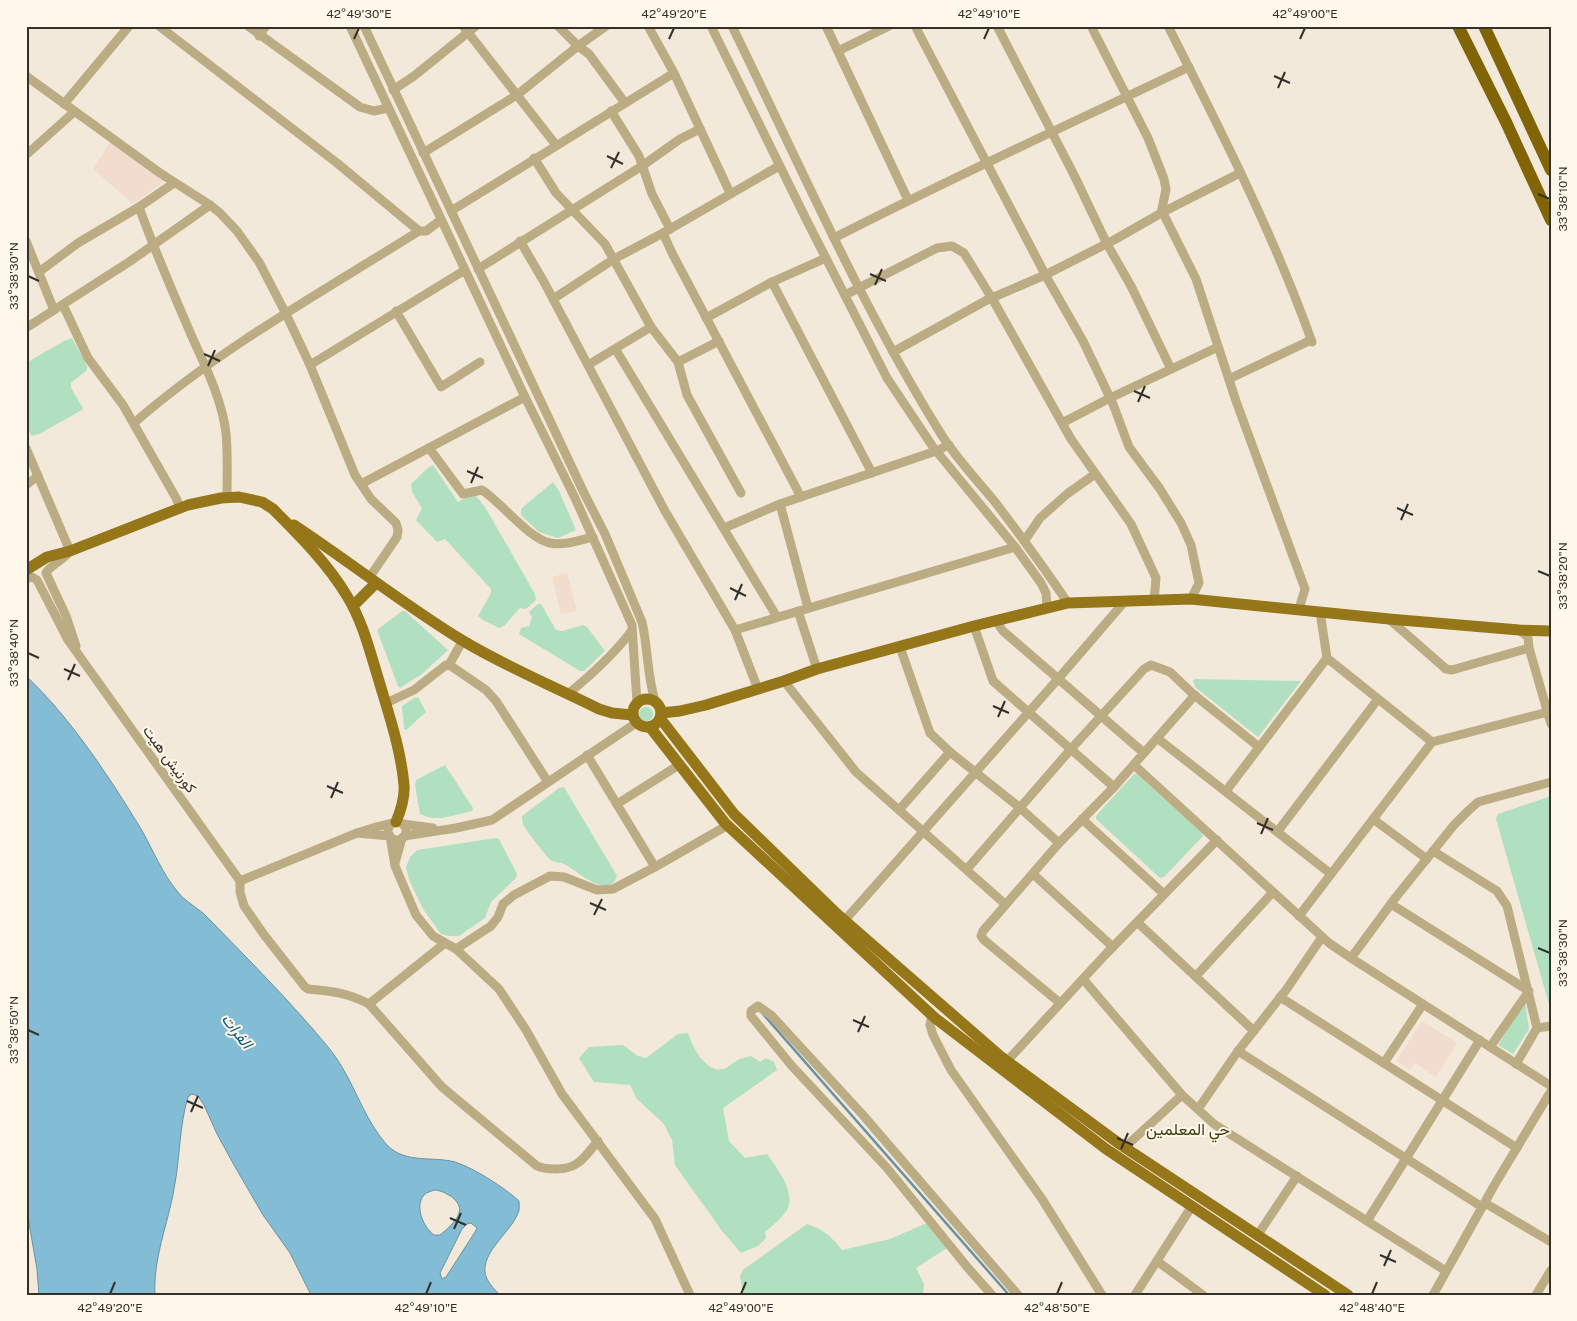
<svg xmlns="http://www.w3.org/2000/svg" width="1577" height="1321" font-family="'Public Sans',Vazirmatn,sans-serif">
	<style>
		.education { fill: #f1dcce }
		.green { fill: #b1e0c0 }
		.water { fill: #82bcd5; stroke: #6b92a2; fill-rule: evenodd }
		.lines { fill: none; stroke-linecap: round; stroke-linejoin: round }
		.stream { stroke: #6b92a2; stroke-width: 2.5 }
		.minor { stroke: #bcac83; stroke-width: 9 }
		.major { stroke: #957619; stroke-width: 11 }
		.highway { stroke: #806406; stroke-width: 12 }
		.ticks { fill: none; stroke: #34312b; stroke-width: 2 }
		.labels { text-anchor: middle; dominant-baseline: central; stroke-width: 4; stroke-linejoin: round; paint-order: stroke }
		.street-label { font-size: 15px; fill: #34312b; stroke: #fff7ea }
		.water-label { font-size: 16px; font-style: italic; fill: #105c76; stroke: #fff7ea }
		.neighbourhood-label { font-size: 16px; fill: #3c3c13; stroke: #fff7ea }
		.neatline { fill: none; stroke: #34312b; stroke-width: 2 }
		.ticks-label { font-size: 12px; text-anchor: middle; fill: #34312b }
	</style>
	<rect width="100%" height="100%" fill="#f3e9da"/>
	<g class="education">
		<polygon points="111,141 165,181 133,204 93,169"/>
		<polygon points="567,573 577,611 561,614 552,577"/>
		<polygon points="1422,1021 1457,1043 1436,1077 1415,1063 1410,1070 1396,1061"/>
	</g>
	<g class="green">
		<polygon points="72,338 87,366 87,370 71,383 71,388 83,408 82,410 39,434 31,436 26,425 26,363 64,341"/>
		<polygon points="433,465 458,502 467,497 476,496 485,507 535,594 536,600 526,609 520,608 504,626 499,628 483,620 478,616 491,593 491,589 445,539 437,542 416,520 422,508 412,492 411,484 429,467"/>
		<polygon points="553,482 559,491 576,530 558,538 539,532 521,515 521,510 523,507"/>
		<polygon points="538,604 541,604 556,630 562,631 583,625 587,627 605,651 584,671 580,671 519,634 521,628 529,626 532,617 529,612"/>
		<polygon points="402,611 405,611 448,650 422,674 400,688 398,686 377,630"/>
		<polygon points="1195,679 1301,681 1258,737 1195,687 1193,680"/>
		<polygon points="418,697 426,712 406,730 404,729 402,706 414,698"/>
		<circle cx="646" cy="714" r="7"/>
		<path d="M445,765L473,808L472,811C453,815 438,823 420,814L415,785L416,780Z"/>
		<polygon points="1134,774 1137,774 1202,833 1203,836 1164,877 1160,878 1096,819 1096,816"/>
		<path d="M564,787L617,876C608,902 576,869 564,864C560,862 556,863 552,861C547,858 525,829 523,824C522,821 522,818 522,816L559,788Z"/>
		<polygon points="1551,796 1551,1011 1496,819 1498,814"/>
		<polygon points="496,838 499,839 517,874 516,878 491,902 485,918 459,936 449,936 441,934 423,909 409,880 406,867 410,857 417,850"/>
		<polygon points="1525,1001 1529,1029 1513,1054 1498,1045"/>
		<path d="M688,1033C693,1048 707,1076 726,1068C731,1065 735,1061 740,1059C743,1058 748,1057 751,1056L760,1062L766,1058L774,1062L777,1070L723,1108L729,1141L745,1158L767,1154C777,1168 796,1192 787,1210C782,1218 772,1226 765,1232L766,1238L758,1246L741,1253L722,1231L675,1165L672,1140L663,1123L637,1099L630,1085L594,1082L579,1058L589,1047L623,1045L638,1056L646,1058L678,1034Z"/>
		<path d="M927,1223L947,1248L916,1268L924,1284L923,1295H743L740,1275L744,1269L807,1224C823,1229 832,1237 842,1250L890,1239Z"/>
	</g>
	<path class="water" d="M26,676C70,717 110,778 141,829C153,850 162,873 177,891C185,902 199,908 208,918C243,954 279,990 312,1028C322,1040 334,1053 342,1067C357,1092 367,1123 387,1145C405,1164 433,1156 455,1162C474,1168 505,1188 519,1201C519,1205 520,1210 518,1213C511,1233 476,1255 487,1279C490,1285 495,1290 500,1295H311L290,1253L263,1215L234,1165L217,1134L204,1105L198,1096L192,1094L188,1097C179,1127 180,1159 174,1189C168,1224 153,1258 155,1295H39L37,1269L26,1206ZM435,1190C445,1191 463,1201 459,1213C457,1221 446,1230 440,1235H434C424,1228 414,1207 424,1195C427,1192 431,1191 435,1190ZM471,1223L477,1228L475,1232L446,1277L442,1279L440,1273L462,1229L467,1224Z"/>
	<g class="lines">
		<polyline class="stream" points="763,1014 1009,1295"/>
		<g class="minor">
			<polyline points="159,26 337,163 419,231"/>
			<polyline points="248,26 360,107 374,111 388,108"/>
			<polyline points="350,26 525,397 575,498 632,625 637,703"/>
			<path d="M364,26L584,493L605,534L642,622C648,648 647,675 655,701"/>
			<polyline points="463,26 556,145"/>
			<polyline points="558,26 578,46 589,54 625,103"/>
			<polyline points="648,26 674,73 730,193"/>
			<polyline points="711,26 806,219 887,378 933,447 1015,547 1041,583 1046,593 1047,607"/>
			<path d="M732,26C799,163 860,304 941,434C956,458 977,480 995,502C1021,536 1044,568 1068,603"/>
			<polyline points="826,26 908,200"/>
			<polyline points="915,26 1047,278 1083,341 1113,404 1129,447 1160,489 1181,523 1191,545 1199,583 1191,599"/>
			<polyline points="997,26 1074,175 1107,244 1131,286 1171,369"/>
			<polyline points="1091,26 1148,138 1164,179 1166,189 1162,209 1164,215 1196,279 1236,401 1305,589 1299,609"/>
			<path d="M1168,26C1220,129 1273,233 1312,342"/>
			<polyline points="259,36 266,26"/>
			<polyline points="838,51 889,26"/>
			<polyline points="26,76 160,173 210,205 220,213 237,231 259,262 286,314 310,365 355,475 371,499 396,523 398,530 397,537 369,578"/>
			<polyline points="393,90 414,76 476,26"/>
			<polyline points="64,104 129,26"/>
			<polyline points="611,111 639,156 652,194 670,229"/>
			<polyline points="423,153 517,95 578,46 606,26"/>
			<polyline points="26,155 74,112"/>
			<polyline points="534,158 556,193 605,244 651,327 678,362 687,395 741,493"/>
			<path d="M174,183L139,207C155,252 174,295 193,339C206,368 222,400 226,433C228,454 227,476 227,498"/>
			<polyline points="451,211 674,73"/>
			<polyline points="663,233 672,253 801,497"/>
			<path d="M834,238C951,178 1070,124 1189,67"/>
			<polyline points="26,241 54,310 26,328"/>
			<polyline points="520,241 544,282 665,511 735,630 758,689"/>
			<polyline points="478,269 642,166 680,139 700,129"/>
			<polyline points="39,272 78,243 139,207"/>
			<polyline points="772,282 872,473"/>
			<polyline points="845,295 937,248 952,246 964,253 993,300 1071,439 1131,524 1156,578 1154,601"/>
			<polyline points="553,299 614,259 663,233 779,166"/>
			<polyline points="63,305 88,358 123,405 176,498 180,508"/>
			<polyline points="54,310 129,262 210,205"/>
			<polyline points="396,311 441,387 480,362"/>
			<polyline points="706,318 772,282 826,258"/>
			<polyline points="616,350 777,617"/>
			<polyline points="893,352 987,300 1045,275 1114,240 1163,212 1240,173"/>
			<polyline points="678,362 719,341"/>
			<polyline points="310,365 465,270"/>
			<polyline points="588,365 651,327"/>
			<polyline points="1229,379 1311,340"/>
			<path d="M134,423C220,348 322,292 419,231H426L441,220"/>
			<polyline points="1062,423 1110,398 1218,347"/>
			<path d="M26,448L70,551C64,560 49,566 46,573L66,616L76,646"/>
			<path d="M429,448L463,494L482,490C502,503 529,539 550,543C564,546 580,540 593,537"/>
			<polyline points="361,484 525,397"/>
			<polyline points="26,485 38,476"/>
			<polyline points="780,504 808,608"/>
			<polyline points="724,528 780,504 936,451 949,445"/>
			<polyline points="1025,540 1040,518 1067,494 1095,474"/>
			<polyline points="26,579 32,577 37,580 68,640 240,881"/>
			<polyline points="798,611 817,669"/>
			<polyline points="1320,612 1327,658 1432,742"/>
			<polyline points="1389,619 1446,669 1452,670 1529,648"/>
			<polyline points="996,621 1003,631 1144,753"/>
			<polyline points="974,626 993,681 1114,787"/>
			<polyline points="735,630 1015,547"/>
			<polyline points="1519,630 1528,637 1529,648 1551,724"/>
			<polyline points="900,647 930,733 950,752 1019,807 1059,843"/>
			<polyline points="449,665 463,640"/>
			<polyline points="784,681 856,772 1005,904"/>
			<path d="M568,694C591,675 615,654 632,630"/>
			<polyline points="386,703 414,690 446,665 451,666 486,690 496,701 548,782"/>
			<polyline points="1157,738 1331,874"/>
			<polyline points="587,755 655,867"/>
			<polyline points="1134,765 1329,943 1351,958 1551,1086"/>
			<polyline points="1226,791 1327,658"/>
			<polyline points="617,804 679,765"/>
			<polyline points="899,810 950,752"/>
			<polyline points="1082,819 1164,894"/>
			<polyline points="1373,819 1427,859"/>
			<circle cx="397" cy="831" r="9"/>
			<polyline points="403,824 433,828"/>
			<polyline points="1278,831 1378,699"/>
			<polyline points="357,833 390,836 395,866 416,915 433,936 456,949 499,989 526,1030 562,1094 655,1219 690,1295"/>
			<polyline points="404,836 456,828 492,820 636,723"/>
			<polyline points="1433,851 1497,891 1507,906 1537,1028 1516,1064"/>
			<polyline points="395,863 402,838"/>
			<polyline points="967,869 1071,749 1144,669 1151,665 1170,672 1193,694 1259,747"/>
			<polyline points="1033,874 1113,947"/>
			<path d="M240,881V892L244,906L265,936L305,987L308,989C332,991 348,993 369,1004L445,943"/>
			<polyline points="240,881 357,833 376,827 392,823"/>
			<polyline points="1391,904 1529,991 1490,1047"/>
			<polyline points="1299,916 1432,742 1548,712"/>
			<polyline points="845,920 1058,679 1125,601"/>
			<polyline points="1137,922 1254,1031"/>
			<polyline points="456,949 491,926 498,917 503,904 514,895 550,876 564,877 597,890 613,889 655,867 728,825"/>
			<polyline points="1351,958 1396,897 1454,825 1468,811 1478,802 1551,782"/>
			<polyline points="1196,976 1273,892"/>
			<polyline points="1083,979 1182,1095 1214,1124 1446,1271"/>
			<polyline points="1280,997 1517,1148"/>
			<polyline points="1060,1003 984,940 981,936 983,931 1059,843 1114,787 1195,695"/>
			<path d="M369,1004L442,1087L537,1166C543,1169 549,1169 556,1169C579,1169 584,1157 598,1141"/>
			<polyline points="932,1015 930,1025 933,1035 951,1070 1042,1199 1102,1295"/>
			<polyline points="1537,1028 1551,1026"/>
			<polyline points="1238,1051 1482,1207"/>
			<polyline points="1007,1061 1105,955 1217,840"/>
			<polyline points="1384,1063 1423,1004"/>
			<polyline points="1198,1109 1238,1051 1286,990 1322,937"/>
			<polyline points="1124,1148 1182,1095"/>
			<polyline points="1485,1203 1551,1242"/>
			<polyline points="1367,1221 1480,1040"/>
			<polyline points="1257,1236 1297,1176"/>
			<polyline points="1157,1261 1203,1295"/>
			<polyline points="992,1295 968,1268 887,1168 791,1065 751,1016 751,1011 758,1006 772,1016 862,1114 1018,1295"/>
			<polyline points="1135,1295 1192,1206"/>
			<polyline points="1433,1295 1495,1184 1551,1091"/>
			<polyline points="1536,1295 1551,1270"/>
		</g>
		<g class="major">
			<path d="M294,525C350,562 403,604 460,639C504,666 553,686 599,709L612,713L632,715"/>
			<path d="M26,570L47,557L70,551L188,505L221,498L239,497L262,502L273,509C299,535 328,564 347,596C363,622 370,652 379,681C389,715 401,750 404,785C405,798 401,810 396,822"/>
			<polyline points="353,606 376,583"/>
			<circle cx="647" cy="713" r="14"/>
			<polyline points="661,713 680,711 706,705 784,681 817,669 974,626 1068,603 1191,599 1389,619 1519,630 1551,631"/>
			<polyline points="660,718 734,814 837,914 1000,1056 1121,1145 1348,1295"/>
			<polyline points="650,727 725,823 935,1018 1106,1149 1325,1295"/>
		</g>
		<g class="highway">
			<polyline points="1458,26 1506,122 1551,220"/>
			<polyline points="1484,26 1551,170"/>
		</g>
	</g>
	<path class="ticks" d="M354,39L359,28M669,39L674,28M984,39L989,28M1300,39L1305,28M1274,76L1290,83M1278,88L1285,72M607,156L623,164M611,168L619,152M1538,194L1550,199M870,274L886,281M28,276L39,281M875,285L882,269M204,354L220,361M208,366L215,350M1134,391L1150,398M1138,402L1145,386M467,471L483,478M471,483L478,467M1397,508L1413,515M1401,520L1408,504M1538,571L1550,576M730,588L746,596M735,600L742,584M28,653L39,658M64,669L80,676M68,680L75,664M993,706L1009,713M998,717L1005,701M327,786L343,793M331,798L338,782M1257,823L1273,830M1261,834L1268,818M590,903L606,910M594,915L602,899M1538,948L1550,953M853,1020L869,1027M28,1030L39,1035M858,1032L865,1016M187,1101L203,1108M191,1112L198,1096M1117,1138L1133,1145M1121,1149L1128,1133M450,1218L466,1225M454,1229L461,1213M1380,1255L1396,1262M1384,1266L1391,1250M110,1294L115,1282M426,1294L431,1282M741,1294L746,1282M1057,1294L1062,1282M1372,1294L1377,1282"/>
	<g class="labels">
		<g class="street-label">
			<text transform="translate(170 759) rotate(54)">كورنيش هيت</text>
		</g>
		<g class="water-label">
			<text transform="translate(237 1031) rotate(52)">الفرات</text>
		</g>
		<g class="neighbourhood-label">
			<text x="1188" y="1129">حي المعلمين</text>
		</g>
	</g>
	<rect width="1577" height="1321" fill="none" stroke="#fff7ea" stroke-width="55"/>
	<rect x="28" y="28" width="1522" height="1266" class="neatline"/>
	<g class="ticks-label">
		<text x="359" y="18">42°49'30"E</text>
		<text x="674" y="18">42°49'20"E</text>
		<text x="989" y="18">42°49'10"E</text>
		<text x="1305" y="18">42°49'00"E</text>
		<text transform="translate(1563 199) rotate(-90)" y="4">33°38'10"N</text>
		<text transform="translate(14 276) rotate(-90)" y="4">33°38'30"N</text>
		<text transform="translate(1563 576) rotate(-90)" y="4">33°38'20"N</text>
		<text transform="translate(14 653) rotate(-90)" y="4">33°38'40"N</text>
		<text transform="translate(1563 953) rotate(-90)" y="4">33°38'30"N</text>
		<text transform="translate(14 1030) rotate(-90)" y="4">33°38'50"N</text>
		<text x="110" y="1312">42°49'20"E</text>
		<text x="426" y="1312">42°49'10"E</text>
		<text x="741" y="1312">42°49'00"E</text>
		<text x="1057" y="1312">42°48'50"E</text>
		<text x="1372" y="1312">42°48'40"E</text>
	</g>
</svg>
